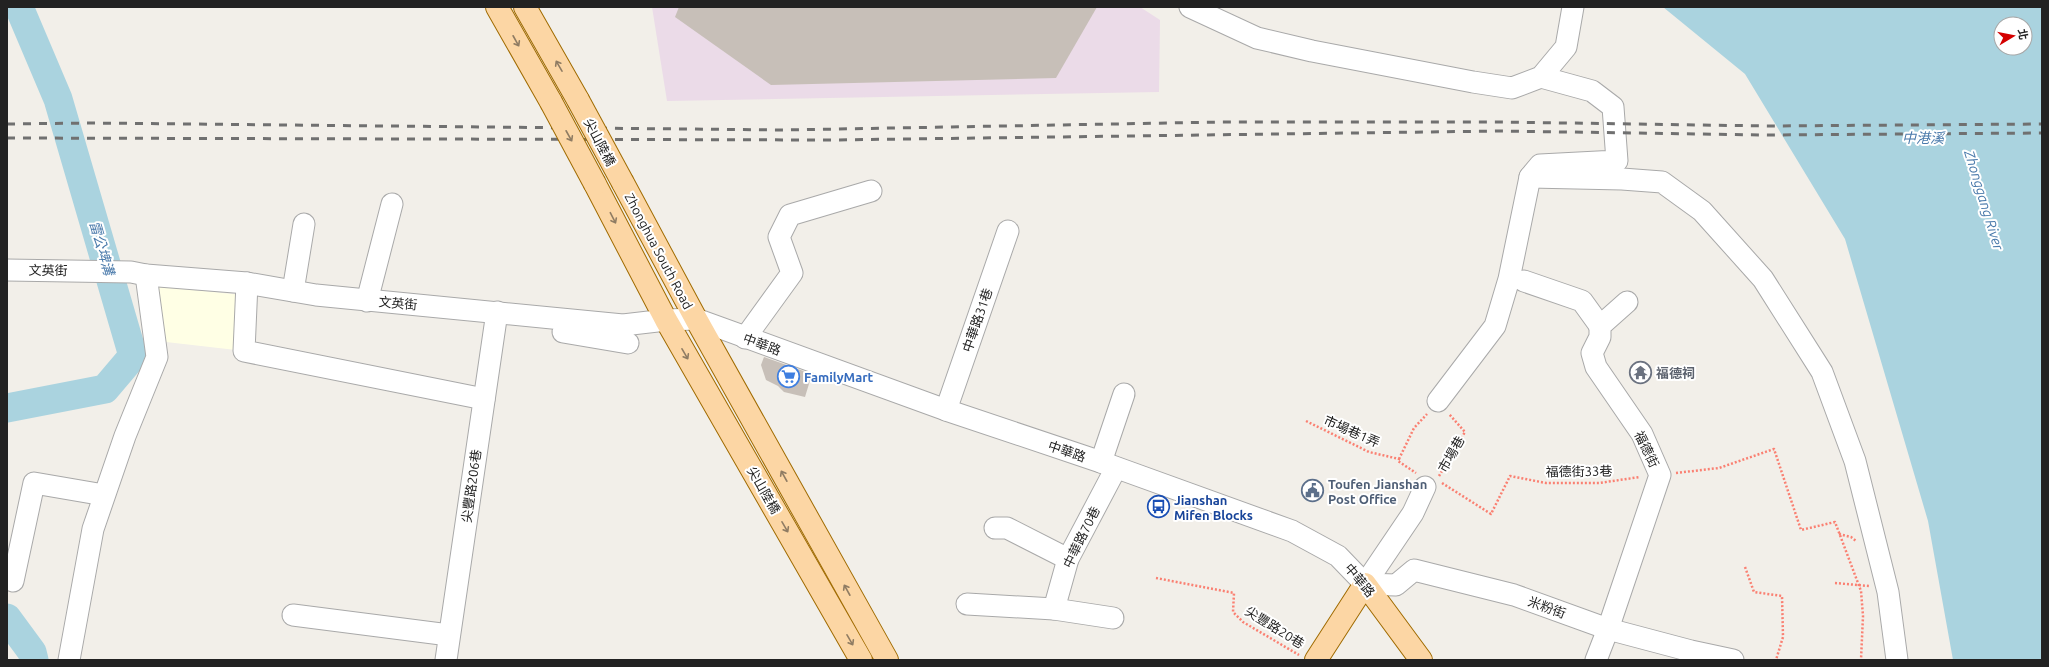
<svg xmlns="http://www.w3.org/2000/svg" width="2049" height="667" font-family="Ubuntu,'Noto Sans TC',sans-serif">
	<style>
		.industrial { fill: #ebdbe8 }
		.education { fill: #ffffe5 }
		.water { fill: #aad3df; fill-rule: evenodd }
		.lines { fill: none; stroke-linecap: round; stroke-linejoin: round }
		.river { stroke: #aad3df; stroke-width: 29 }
		.building { fill: #c7bfb8 }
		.minor-casing { stroke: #a9a9a9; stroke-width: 23 }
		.major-casing { stroke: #a06b00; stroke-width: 24 }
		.path { stroke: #fa8072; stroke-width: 2.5; stroke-dasharray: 2 2; stroke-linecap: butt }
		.minor { stroke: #fff; stroke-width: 21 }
		.major { stroke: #fcd6a4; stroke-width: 22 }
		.rail { stroke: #707070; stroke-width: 3; stroke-dasharray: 8 8; stroke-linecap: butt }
		.major-bridge-casing { stroke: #a06b00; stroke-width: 24; stroke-linecap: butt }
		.major-bridge { stroke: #fcd6a4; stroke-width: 22 }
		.oneway { stroke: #8f7c63 }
		.labels { text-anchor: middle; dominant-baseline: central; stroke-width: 4; stroke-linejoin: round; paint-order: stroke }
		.street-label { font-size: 13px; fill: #222; stroke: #fff }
		.worship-label { font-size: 13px; font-weight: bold; fill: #5b616d; stroke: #fff; text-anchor: start }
		.shop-label { font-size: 13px; font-weight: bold; fill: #366cbe; stroke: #fff; text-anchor: start }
		.service-label { font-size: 13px; font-weight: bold; fill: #4e5e75; stroke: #fff; text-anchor: start }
		.transit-label { font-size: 13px; font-weight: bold; fill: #164399; stroke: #fff; text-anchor: start }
		.water-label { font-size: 14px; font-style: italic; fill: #4a7aab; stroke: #fff }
	</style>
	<rect width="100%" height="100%" fill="#f2efe9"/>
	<polygon class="industrial" points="652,7 1140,7 1160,20 1159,92 667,101"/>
	<polygon class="education" points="156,286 241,295 236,350 166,342"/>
	<path class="water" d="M1663,7H2042V660H1953L1928,521L1845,239L1745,74ZM2001,24H2025V48H2001Z"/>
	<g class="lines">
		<g class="river">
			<polyline points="7,408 105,389 133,356 58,99 19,7"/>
			<polyline points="7,618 32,652 34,660"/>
		</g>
	</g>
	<g class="building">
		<polygon points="679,7 1097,7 1056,78 771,85 675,17"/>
		<polygon points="764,357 812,374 805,397 784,392 778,386 766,380 761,365"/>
	</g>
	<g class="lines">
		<defs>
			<g id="minor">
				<polyline points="1190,7 1257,38 1312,51 1473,82 1512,88 1541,77 1566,47 1573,7"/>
				<polyline points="1530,177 1622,179 1662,182 1702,211 1763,279 1822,372 1855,461 1888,592 1897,660"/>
				<polyline points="7,270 131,272 146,275 247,283 316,295 623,325 666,320 696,319 946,410 1101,462 1292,531 1338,556 1365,584"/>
				<polyline points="1524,281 1582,301 1600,326"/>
				<polyline points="247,283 244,351 484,399"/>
				<polyline points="293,291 304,224"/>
				<polyline points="367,301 392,204"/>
				<polyline points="563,332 628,343"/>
				<polyline points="745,338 792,273 779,237 790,215 871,191"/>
				<polyline points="1438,401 1495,326 1509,279 1530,177 1540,165 1617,161 1613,107 1592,91 1541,77"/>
				<polyline points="946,410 1008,231"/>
				<polyline points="1101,462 1124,394"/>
				<polyline points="995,528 1007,528 1068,559"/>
				<polyline points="13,581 34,483 104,495"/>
				<polyline points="1365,584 1396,585 1414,570 1514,595 1608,629 1691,651 1733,660"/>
				<polyline points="1365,584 1413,513 1425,487"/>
				<polyline points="967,604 1054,609 1068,559 1116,468"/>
				<polyline points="1054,609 1113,618"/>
				<polyline points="293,615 449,635"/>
				<polyline points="69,660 93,529 125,436 157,357 146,275"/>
				<polyline points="446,660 497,312"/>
				<polyline points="1596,660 1608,629 1660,475 1642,434 1596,367 1592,353 1600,337 1600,326 1627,302"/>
			</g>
			<g id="major">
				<polyline points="497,7 551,102"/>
				<polyline points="525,7 578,100"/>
				<polyline points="623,183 696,319 887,660"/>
				<polyline points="595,184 666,320 861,660"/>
				<polyline points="1316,660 1365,584 1421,660"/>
			</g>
		</defs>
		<use href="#minor" class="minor-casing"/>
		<use href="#major" class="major-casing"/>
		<g class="path">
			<polyline points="1306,421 1369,452 1399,459 1398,461 1416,473"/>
			<polyline points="1399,459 1414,428 1427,414"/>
			<polyline points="1676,473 1719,468 1774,449 1801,530 1835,522 1861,591 1863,616 1861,660"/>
			<polyline points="1439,476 1465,432 1449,414"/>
			<polyline points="1442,483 1491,514 1510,476 1546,483 1599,483 1640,477"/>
			<polyline points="1839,534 1851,537 1856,541"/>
			<polyline points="1745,567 1754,592 1782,596 1783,637 1776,660"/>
			<polyline points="1156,578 1234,593 1233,612 1243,622 1299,655"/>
			<polyline points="1835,583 1869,586"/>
		</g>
		<use href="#minor" class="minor"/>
		<use href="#major" class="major"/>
		<g class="rail">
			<polyline points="7,124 90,123 783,130 1222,122 1500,122 1768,126 2042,124"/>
			<polyline points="7,138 832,140 1500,131 1767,135 2042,133"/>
		</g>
		<defs>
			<g id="major-bridge">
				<polyline points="578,100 623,183"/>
				<polyline points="551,102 595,184"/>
			</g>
		</defs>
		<use href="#major-bridge" class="major-bridge-casing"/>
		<use href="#major-bridge" class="major-bridge"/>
	</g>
	<defs><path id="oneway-shaft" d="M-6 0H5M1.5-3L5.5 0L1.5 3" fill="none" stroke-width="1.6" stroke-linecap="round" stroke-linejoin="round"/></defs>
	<g class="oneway">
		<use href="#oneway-shaft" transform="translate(516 41) rotate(61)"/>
		<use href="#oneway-shaft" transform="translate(559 66) rotate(-120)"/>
		<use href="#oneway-shaft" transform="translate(569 136) rotate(61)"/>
		<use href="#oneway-shaft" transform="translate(613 218) rotate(63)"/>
		<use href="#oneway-shaft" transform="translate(685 354) rotate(60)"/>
		<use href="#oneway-shaft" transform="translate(784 476) rotate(-119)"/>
		<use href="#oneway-shaft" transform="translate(785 527) rotate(60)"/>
		<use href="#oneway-shaft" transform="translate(847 590) rotate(-119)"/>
		<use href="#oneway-shaft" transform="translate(850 640) rotate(60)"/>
	</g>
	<defs>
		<symbol id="temple-ring" viewBox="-11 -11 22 22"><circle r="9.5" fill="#fff" stroke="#6b7280" stroke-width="1.5"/><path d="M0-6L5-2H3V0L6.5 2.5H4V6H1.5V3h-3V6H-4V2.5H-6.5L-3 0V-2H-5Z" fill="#6b7280"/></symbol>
		<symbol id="supermarket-ring" viewBox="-11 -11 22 22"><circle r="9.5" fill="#fff" stroke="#3f7fe0" stroke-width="1.5"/><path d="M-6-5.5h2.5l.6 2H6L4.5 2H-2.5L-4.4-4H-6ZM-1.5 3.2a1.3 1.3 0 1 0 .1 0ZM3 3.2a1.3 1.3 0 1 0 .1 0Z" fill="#3f7fe0"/></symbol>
		<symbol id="civic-ring" viewBox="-11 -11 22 22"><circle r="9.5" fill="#fff" stroke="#5c6f8a" stroke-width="1.5"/><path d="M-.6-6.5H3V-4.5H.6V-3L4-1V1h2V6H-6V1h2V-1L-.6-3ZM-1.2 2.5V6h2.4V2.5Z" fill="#5c6f8a"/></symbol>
		<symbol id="bus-ring" viewBox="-11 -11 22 22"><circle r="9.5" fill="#fff" stroke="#1a4fb4" stroke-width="1.5"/><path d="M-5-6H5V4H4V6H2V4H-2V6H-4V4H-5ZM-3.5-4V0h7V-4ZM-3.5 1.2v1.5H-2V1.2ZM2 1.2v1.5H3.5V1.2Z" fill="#1a4fb4"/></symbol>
	</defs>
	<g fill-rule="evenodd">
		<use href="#temple-ring" x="1628" y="360" width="25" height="25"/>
		<use href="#supermarket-ring" x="776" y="364" width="25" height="25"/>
		<use href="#civic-ring" x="1300" y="478" width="25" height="25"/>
		<use href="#bus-ring" x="1146" y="494" width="25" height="25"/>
	</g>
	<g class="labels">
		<g class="street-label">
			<text transform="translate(600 142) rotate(62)">尖山陸橋</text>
			<text transform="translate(659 251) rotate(62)">Zhonghua South Road</text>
			<text transform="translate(48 270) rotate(1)">文英街</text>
			<text transform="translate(398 303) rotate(5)">文英街</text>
			<text transform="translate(977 320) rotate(-71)">中華路31巷</text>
			<text transform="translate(762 344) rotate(20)">中華路</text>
			<text transform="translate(1352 431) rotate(24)">市場巷1弄</text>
			<text transform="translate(1647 449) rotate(64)">福德街</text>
			<text transform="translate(1067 451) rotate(19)">中華路</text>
			<text transform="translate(1451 454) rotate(-60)">市場巷</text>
			<text transform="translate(1579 471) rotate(-1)">福德街33巷</text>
			<text transform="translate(471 486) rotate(-82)">尖豐路206巷</text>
			<text transform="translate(764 490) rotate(60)">尖山陸橋</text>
			<text transform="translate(1081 537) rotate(-64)">中華路70巷</text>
			<text transform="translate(1360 580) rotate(50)">中華路</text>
			<text transform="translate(1547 607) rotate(20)">米粉街</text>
			<text transform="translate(1275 627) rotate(32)">尖豐路20巷</text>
		</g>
		<g class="worship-label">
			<text x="1656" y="373">福德祠</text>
		</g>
		<g class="shop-label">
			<text x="804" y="377">FamilyMart</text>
		</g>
		<g class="service-label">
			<text x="1328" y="484">Toufen Jianshan<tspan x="1328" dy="15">Post Office</tspan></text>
		</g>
		<g class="transit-label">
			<text x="1174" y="500">Jianshan<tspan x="1174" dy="15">Mifen Blocks</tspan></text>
		</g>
		<g class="water-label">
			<text x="1923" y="138">中港溪</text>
			<text transform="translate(1984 200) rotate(73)">Zhonggang River</text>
			<text transform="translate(102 248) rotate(74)">雷公埤溝</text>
		</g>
	</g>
	<rect width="2049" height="667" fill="none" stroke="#222222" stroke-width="16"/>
	<g transform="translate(2013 36) rotate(80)"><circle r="19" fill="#ffffff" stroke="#a7a7a7"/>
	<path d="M0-3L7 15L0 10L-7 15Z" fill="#d40000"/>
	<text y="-6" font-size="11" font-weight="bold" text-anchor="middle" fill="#222222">北</text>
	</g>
</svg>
